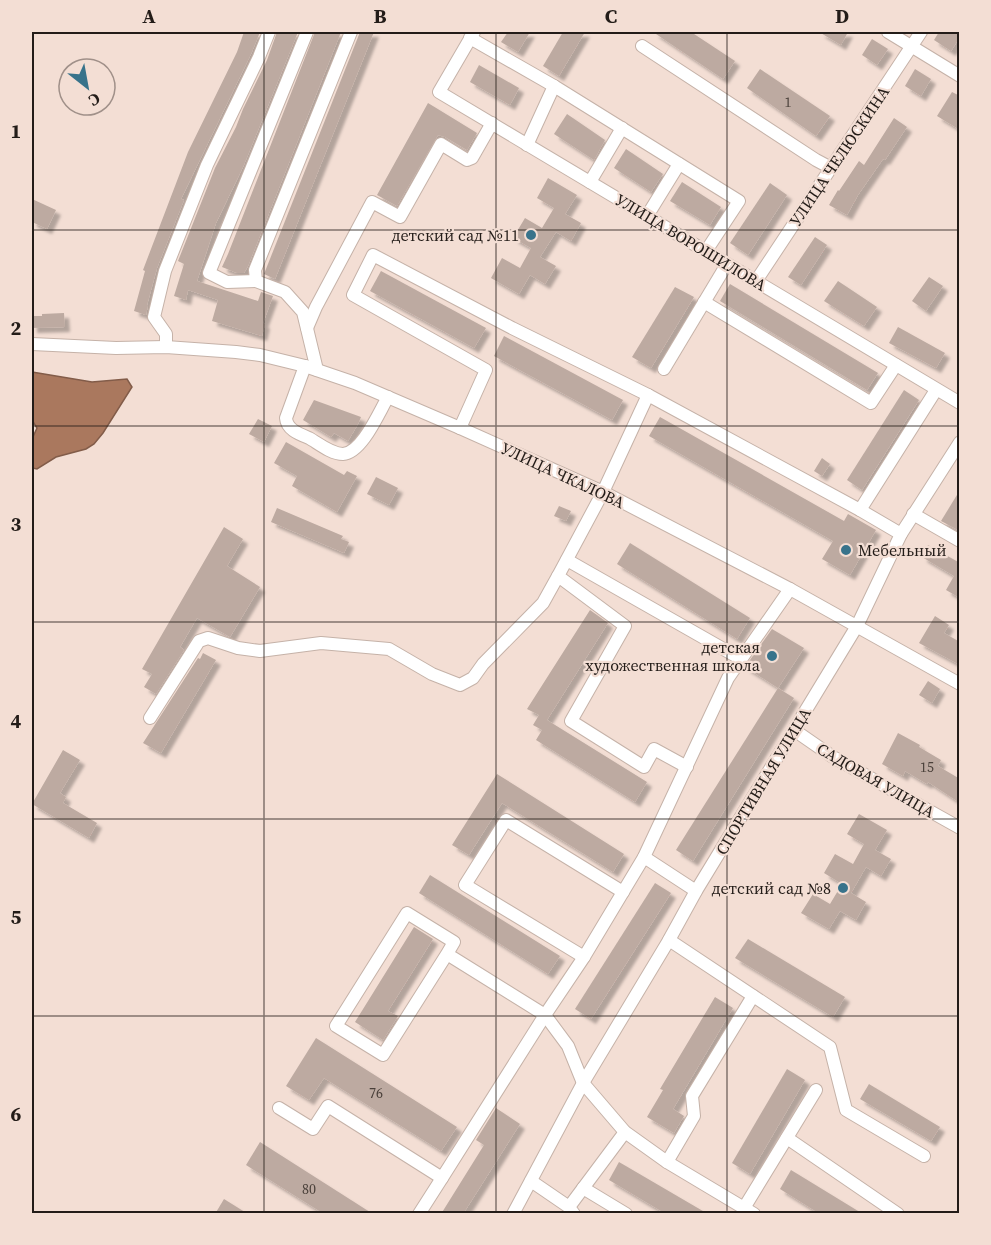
<svg xmlns="http://www.w3.org/2000/svg" width="991" height="1245" font-family="'Source Serif 4',serif">
	<style>
		.water { fill: #aa785e; stroke: #825c49; stroke-width: 1.5 }
		.building { fill: #bdaaa1; filter: url(#shadow) }
		.lines { fill: none; stroke-linecap: round; stroke-linejoin: round }
		.minor-casing { stroke: #c5b2a8; stroke-width: 14 }
		.minor { stroke: #fff; stroke-width: 12 }
		.grid { fill: none; stroke: #231c18; stroke-width: 1.5; stroke-opacity: 0.55 }
		.poi-dot { fill: #38738b; stroke: #f3ded4; stroke-width: 2 }
		.labels { text-anchor: middle; dominant-baseline: central; stroke-width: 4.5; stroke-linejoin: round; paint-order: stroke }
		.number-label { font-size: 14px; fill: #4a403a }
		.street-label { font-size: 16px; fill: #231c18; stroke: #f3ded4 }
		.poi-label { font-size: 16px; fill: #231c18; stroke: #f3ded4; text-anchor: end }
		.neatline { fill: none; stroke: #231c18; stroke-width: 2 }
		.grid-label { font-size: 20px; text-anchor: middle; font-weight: bold; fill: #231c18 }
	</style>
	<defs>
		<filter id="shadow"><feDropShadow dx="5" dy="5" stdDeviation="1.5" flood-color="#0004"/></filter>
	</defs>
	<rect width="100%" height="100%" fill="#f3ded4"/>
	<polygon class="water" points="32,372 92,382 127,379 132,387 103,433 94,444 86,449 56,457 37,469 32,468 32,439 37,428 32,420"/>
	<g class="building">
		<polygon points="244,32 260,32 251,54 181,199 184,200 157,268 147,305 148,305 146,315 134,311 145,271 143,270 188,152 237,52"/>
		<polygon points="277,32 298,32 243,167 216,223 197,281 258,301 261,292 273,296 263,323 265,324 262,336 212,321 218,300 188,290 186,300 174,296 184,264 178,261 215,168 236,127 243,109 267,60"/>
		<polygon points="315,32 341,32 248,266 244,273 237,273 222,267 228,254"/>
		<polygon points="360,32 374,32 275,279 264,274"/>
		<polygon points="508,32 530,32 518,52 501,42"/>
		<polygon points="563,32 585,32 559,76 543,66"/>
		<polygon points="653,32 691,32 735,61 723,79"/>
		<polygon points="819,32 848,32 841,45"/>
		<polygon points="939,32 960,32 960,37 951,51 934,40"/>
		<polygon points="872,39 888,49 877,65 862,55"/>
		<polygon points="479,65 519,88 510,105 470,82"/>
		<polygon points="760,69 830,116 816,136 747,88"/>
		<polygon points="915,69 931,79 921,96 905,86"/>
		<polygon points="952,92 960,96 960,130 937,116"/>
		<polygon points="428,103 477,133 467,150 445,137 438,135 397,206 377,195"/>
		<polygon points="567,114 605,140 594,160 554,134"/>
		<polygon points="894,118 907,127 885,160 883,159 858,195 847,215 829,205 838,190 839,191 859,161 864,165"/>
		<polygon points="626,149 663,174 651,192 614,168"/>
		<polygon points="548,178 577,195 565,214 581,223 571,241 556,232 540,257 556,266 545,284 530,275 519,294 491,278 502,258 520,268 531,248 513,238 525,218 542,228 554,208 537,198"/>
		<polygon points="682,182 721,207 710,225 670,201"/>
		<polygon points="770,183 787,195 748,255 730,243"/>
		<polygon points="32,199 56,210 47,229 32,222"/>
		<polygon points="815,237 827,245 801,285 788,277"/>
		<polygon points="381,271 486,328 474,348 370,291"/>
		<polygon points="929,277 943,286 926,311 912,301"/>
		<polygon points="838,281 877,307 864,326 824,301"/>
		<polygon points="730,284 878,373 867,390 720,301"/>
		<polygon points="675,287 694,297 651,368 632,357"/>
		<polygon points="64,313 65,327 32,328 32,316 42,316 42,314"/>
		<polygon points="898,327 945,353 936,368 889,343"/>
		<polygon points="504,336 623,400 612,420 494,356"/>
		<polygon points="904,390 919,400 862,490 847,480"/>
		<polygon points="314,400 361,417 358,424 348,441 334,433 331,437 303,420"/>
		<polygon points="660,417 844,521 848,514 876,530 850,575 822,559 833,541 649,436"/>
		<polygon points="258,419 272,426 264,442 249,434"/>
		<polygon points="286,442 344,475 347,471 357,476 337,512 292,486 297,476 274,463"/>
		<polygon points="822,458 830,464 822,476 814,471"/>
		<polygon points="376,477 398,488 389,505 367,494"/>
		<polygon points="960,490 960,531 941,521"/>
		<polygon points="559,506 571,511 566,521 554,516"/>
		<polygon points="277,508 343,536 341,539 349,542 344,553 271,522"/>
		<polygon points="224,527 243,539 227,566 260,587 230,637 197,618 180,647 184,650 156,694 144,687 152,674 142,669"/>
		<polygon points="630,543 750,618 737,639 617,564"/>
		<polygon points="928,545 960,563 960,598 946,590 954,576 922,557"/>
		<polygon points="590,610 608,623 547,720 647,782 635,802 536,740 542,730 533,725 539,715 527,709"/>
		<polygon points="935,616 949,625 944,633 960,642 960,665 919,643"/>
		<polygon points="772,629 804,648 778,688 745,667"/>
		<polygon points="203,653 216,660 161,753 143,743 198,658 200,659"/>
		<polygon points="928,681 940,689 932,703 919,695"/>
		<polygon points="778,688 794,698 693,861 676,850"/>
		<polygon points="898,733 920,745 919,747 941,760 938,766 960,779 960,803 928,782 927,784 905,771 903,776 882,764"/>
		<polygon points="63,750 80,760 60,793 66,797 63,803 97,823 89,838 32,804"/>
		<polygon points="497,774 624,854 613,872 502,803 469,855 452,845"/>
		<polygon points="859,814 887,830 875,850 891,859 881,876 866,867 851,893 866,902 856,920 840,911 829,929 801,913 813,894 830,904 842,884 824,873 835,854 853,864 864,844 847,834"/>
		<polygon points="430,875 560,956 548,974 419,893"/>
		<polygon points="655,883 671,893 591,1019 575,1009"/>
		<polygon points="414,927 433,939 388,1011 398,1016 383,1040 355,1022"/>
		<polygon points="748,939 845,997 833,1017 735,958"/>
		<polygon points="715,997 733,1008 673,1109 684,1116 674,1133 647,1117 663,1090 660,1089"/>
		<polygon points="316,1038 457,1127 441,1151 324,1078 309,1100 286,1086"/>
		<polygon points="787,1069 805,1080 750,1174 732,1163"/>
		<polygon points="869,1084 940,1127 931,1141 860,1099"/>
		<polygon points="496,1108 520,1124 463,1214 441,1214 484,1145 476,1140"/>
		<polygon points="260,1142 373,1214 324,1214 246,1165"/>
		<polygon points="619,1162 708,1214 666,1214 609,1180"/>
		<polygon points="791,1170 863,1214 820,1214 780,1189"/>
		<polygon points="224,1199 248,1214 215,1214"/>
	</g>
	<g class="lines">
		<defs>
			<g id="minor">
				<polyline points="474,32 439,92 960,403"/>
				<polyline points="888,32 960,76"/>
				<polyline points="470,38 554,86"/>
				<polyline points="642,46 816,160 831,168"/>
				<polyline points="527,145 554,86 739,201 706,251"/>
				<polyline points="590,182 622,128"/>
				<polyline points="647,216 679,164"/>
				<polyline points="256,281 227,282 209,273 307,32"/>
				<polyline points="756,281 921,32"/>
				<polyline points="704,302 871,403 896,365"/>
				<polyline points="307,328 316,307 372,202 400,217 441,144 467,160 472,158 492,123"/>
				<polyline points="32,344 116,348 166,347 236,352 260,355 305,366 355,383 460,428 603,492 790,589 960,684"/>
				<polyline points="166,347 166,334 154,317 165,271 207,165 259,57 269,32"/>
				<path d="M305,366L286,418C287,430 299,434 309,438C318,443 331,454 343,454C362,453 379,412 388,397"/>
				<polyline points="664,369 727,264"/>
				<polyline points="317,370 303,312 285,292 256,281 255,270 351,32"/>
				<polyline points="648,395 603,492 558,576 625,626 571,721 644,767 654,749 687,767"/>
				<polyline points="460,428 486,370 353,295 373,255 512,328 648,395 860,510 901,534"/>
				<polyline points="860,510 936,390"/>
				<polyline points="913,514 960,541"/>
				<polyline points="567,560 741,659"/>
				<polyline points="150,718 199,641 208,638 238,648 260,651 321,643 389,649 432,674 460,685 473,678 483,664 543,603 558,576"/>
				<polyline points="794,730 833,757 960,828"/>
				<polyline points="644,857 696,891"/>
				<polyline points="669,940 830,1047 846,1110 924,1156"/>
				<polyline points="584,957 465,885 506,820 623,892"/>
				<polyline points="279,1108 313,1129 328,1106 442,1178 545,1015 447,954 383,1055 336,1026 407,913 454,942 447,954"/>
				<polyline points="787,1138 898,1214"/>
				<polyline points="667,1162 694,1116 692,1096 753,996"/>
				<polyline points="531,1181 569,1207"/>
				<polyline points="583,1188 626,1214"/>
				<polyline points="744,1208 816,1090"/>
				<polyline points="419,1214 442,1178"/>
				<polyline points="513,1214 583,1083 669,940 696,891 857,626 901,534 960,442"/>
				<polyline points="574,1214 569,1207 625,1132"/>
				<polyline points="754,1214 667,1162 625,1132 583,1083 568,1046 545,1015 584,957 644,857 728,678 790,589"/>
			</g>
		</defs>
		<use href="#minor" class="minor-casing"/>
		<use href="#minor" class="minor"/>
	</g>
	<path class="grid" d="M264,32V1214M496,32V1214M727,32V1214M32,230H960M32,426H960M32,622H960M32,819H960M32,1016H960"/>
	<g class="poi-dot">
		<circle cx="531" cy="235" r="6"/>
		<circle cx="846" cy="550" r="6"/>
		<circle cx="772" cy="656" r="6"/>
		<circle cx="843" cy="888" r="6"/>
	</g>
	<g class="labels">
		<g class="number-label">
			<text x="788" y="102">1</text>
			<text x="927" y="767">15</text>
			<text x="376" y="1093">76</text>
			<text x="309" y="1189">80</text>
		</g>
		<g class="street-label">
			<text transform="translate(839 156) rotate(-56)">УЛИЦА ЧЕЛЮСКИНА</text>
			<text transform="translate(691 242) rotate(31)">УЛИЦА ВОРОШИЛОВА</text>
			<text transform="translate(563 475) rotate(25)">УЛИЦА ЧКАЛОВА</text>
			<text transform="translate(876 780) rotate(30)">САДОВАЯ УЛИЦА</text>
			<text transform="translate(763 781) rotate(-59)">СПОРТИВНАЯ УЛИЦА</text>
		</g>
		<g class="poi-label">
			<text x="519" y="235">детский сад №11</text>
			<text x="858" y="550" text-anchor="start">Мебельный</text>
			<text x="760" y="647">детская<tspan x="760" dy="18">художественная школа</tspan></text>
			<text x="831" y="888">детский сад №8</text>
		</g>
	</g>
	<rect width="991" height="1245" fill="none" stroke="#f3ded4" stroke-width="66"/>
	<g transform="translate(87 87) rotate(149)"><circle r="28" fill="#f3ded4" stroke="#a09089" stroke-width="1.5"/>
	<path d="M0-4.5L10 22L0 15L-10 22Z" fill="#38738b"/>
	<text y="-9" font-size="16" font-weight="bold" text-anchor="middle" fill="#231c18">С</text>
	</g>
	<rect x="33" y="33" width="925" height="1179" class="neatline"/>
	<g class="grid-label">
		<text x="149" y="23">A</text>
		<text x="380" y="23">B</text>
		<text x="611" y="23">C</text>
		<text x="842" y="23">D</text>
		<text x="16" y="138">1</text>
		<text x="16" y="335">2</text>
		<text x="16" y="531">3</text>
		<text x="16" y="728">4</text>
		<text x="16" y="924">5</text>
		<text x="16" y="1121">6</text>
	</g>
</svg>
